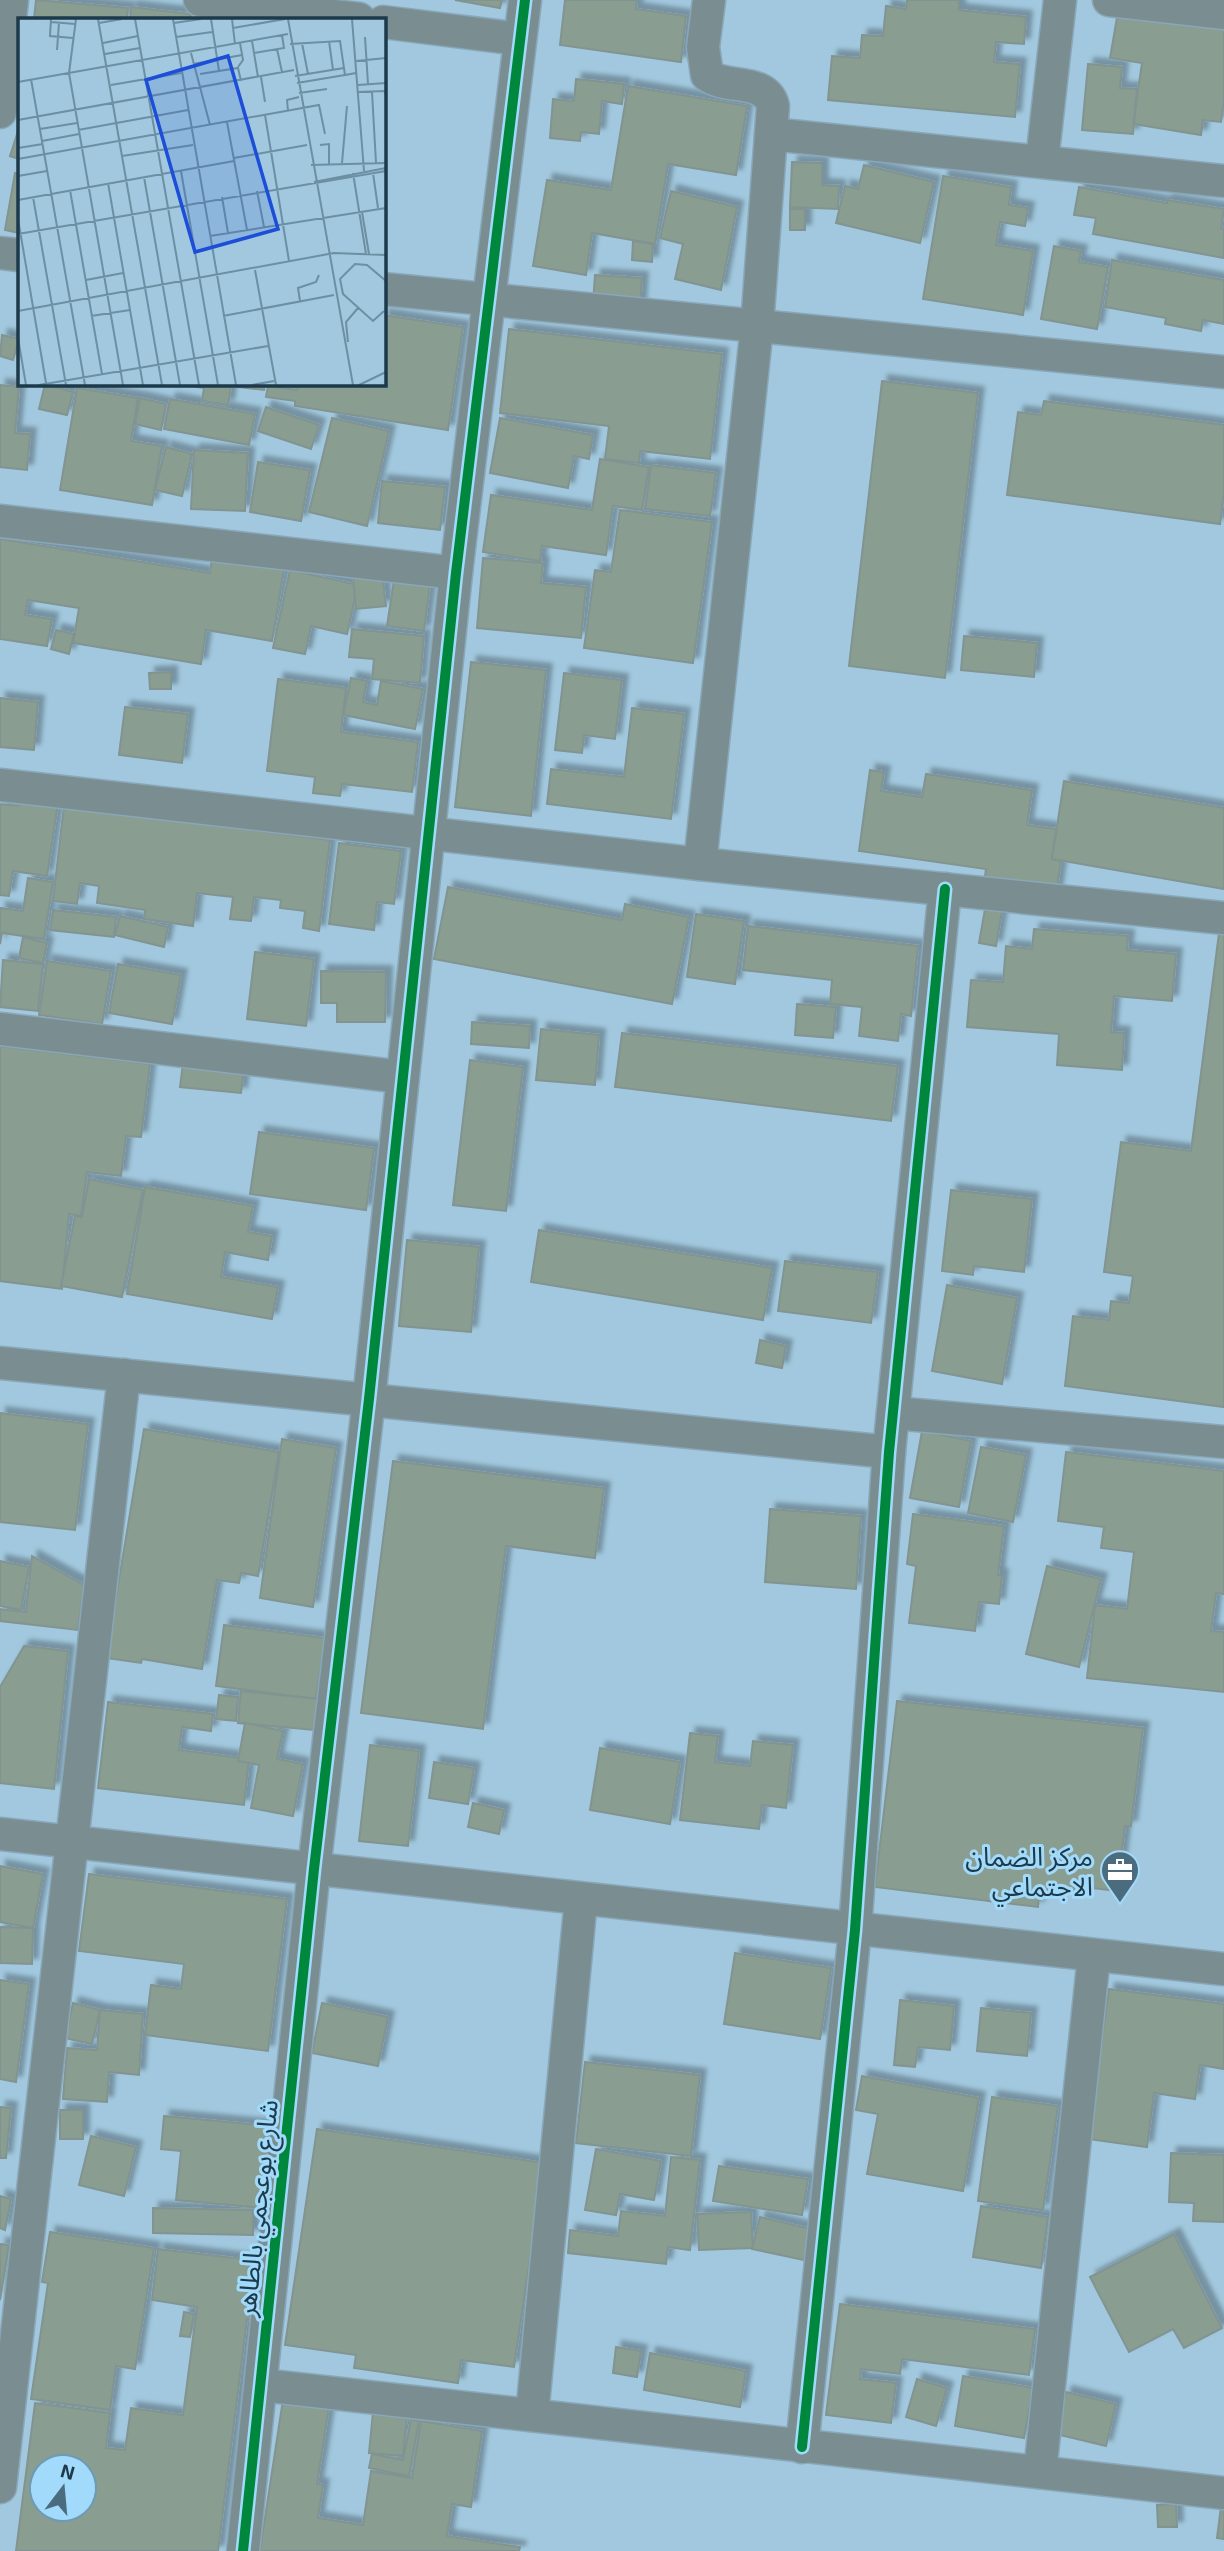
<svg xmlns="http://www.w3.org/2000/svg" width="1224" height="2551" font-family="'Exo 2','Noto Sans Arabic',sans-serif">
	<style>
		.building { fill: #899d90; stroke: #819492; stroke-width: 2; fill-rule: evenodd; filter: url(#shadow) }
		.lines { fill: none; stroke-linecap: round; stroke-linejoin: round }
		.street-casing { stroke: #89a7b9; stroke-width: 35 }
		.street { stroke: #7a8e92; stroke-width: 32 }
		.cycleway-casing { stroke: #a2dafb; stroke-width: 15 }
		.cycleway { stroke: #00873e; stroke-width: 10 }
		.labels { text-anchor: middle; dominant-baseline: central; stroke-width: 6; stroke-linejoin: round; paint-order: stroke }
		.poi-label { font-size: 26px; fill: #1d3a4b; stroke: #a2dafb; text-anchor: end }
		.street-label { font-size: 26px; fill: #1d3a4b; stroke: #a2dafb }
		.inset-road { fill: none; stroke: #6c8fa3; stroke-width: 2 }
		.view { fill: #1d4ed8; fill-opacity: 0.15; stroke: #1d4ed8; stroke-width: 3.5 }
		.inset-edge { fill: none; stroke: #1d3a4b; stroke-width: 3.5 }
	</style>
	<defs>
		<filter id="shadow"><feDropShadow dx="6" dy="-6" stdDeviation="2" flood-color="#0004"/></filter>
	</defs>
	<rect width="100%" height="100%" fill="#a1c8de"/>
	<g class="building">
		<polygon points="36,0 128,8 127,19 34,19"/>
		<polygon points="455,0 502,0 500,8"/>
		<polygon points="565,0 637,0 636,9 686,16 681,62 560,45"/>
		<polygon points="907,0 959,0 959,10 1026,17 1024,44 996,42 994,62 1020,64 1015,117 828,100 832,56 860,58 862,35 883,36 886,6 906,9"/>
		<polygon points="1119,6 1224,22 1224,101 1221,122 1203,120 1201,135 1133,124 1142,63 1110,58"/>
		<polygon points="131,7 191,14 190,19 130,19"/>
		<polygon points="200,12 240,19 198,19"/>
		<polygon points="1088,64 1122,67 1120,88 1137,89 1133,134 1082,130"/>
		<polygon points="576,79 624,84 622,104 602,101 599,134 581,132 580,141 550,138 553,99 574,101"/>
		<polygon points="628,86 747,106 736,175 668,164 655,244 592,233 586,275 533,266 547,180 611,190"/>
		<polygon points="19,128 19,159 10,156"/>
		<polygon points="792,162 822,163 822,185 839,186 838,209 790,207"/>
		<polygon points="864,165 934,182 920,243 836,223 845,186 858,189"/>
		<polygon points="15,173 19,174 19,233 5,230"/>
		<polygon points="943,176 1011,187 1009,205 1028,208 1025,226 1000,222 996,245 1033,251 1023,315 923,299"/>
		<polygon points="1079,187 1167,203 1167,200 1224,209 1221,228 1224,229 1224,258 1093,234 1096,218 1074,215"/>
		<polygon points="671,191 737,207 721,290 675,279 683,244 660,238"/>
		<rect x="790" y="209" width="15" height="21"/>
		<polygon points="633,241 653,244 652,262 632,260"/>
		<polygon points="1054,246 1081,251 1079,262 1108,267 1097,329 1041,319"/>
		<polygon points="1112,260 1224,280 1224,324 1203,320 1201,331 1165,324 1166,318 1105,307"/>
		<polygon points="595,275 642,278 640,307 593,303"/>
		<polygon points="383,315 463,327 448,430 295,406 295,401 266,397 268,386 297,390 298,383 383,383"/>
		<polygon points="509,329 722,354 710,459 640,451 639,463 605,459 609,426 500,413"/>
		<polygon points="2,335 19,339 13,360 0,356"/>
		<polygon points="882,381 978,393 945,678 849,666"/>
		<polygon points="170,383 265,383 264,390 231,386 228,405 202,401 204,388"/>
		<polygon points="45,384 73,392 67,415 39,409"/>
		<polygon points="0,385 19,387 15,433 30,434 27,470 0,467"/>
		<polygon points="77,388 138,398 131,441 162,446 152,505 60,490"/>
		<polygon points="140,398 166,404 161,430 135,424"/>
		<polygon points="170,399 255,414 249,445 164,429"/>
		<polygon points="1044,401 1224,425 1224,493 1220,524 1007,495 1018,412 1041,415"/>
		<polygon points="266,407 319,425 311,449 258,431"/>
		<polygon points="332,418 389,431 367,526 309,512"/>
		<polygon points="500,418 593,435 589,459 574,456 568,488 490,473"/>
		<polygon points="166,447 192,454 182,496 155,490"/>
		<polygon points="194,450 248,453 245,511 191,509"/>
		<polygon points="600,459 649,467 642,510 613,506 606,555 542,546 540,561 483,552 491,495 592,510"/>
		<polygon points="258,462 310,470 301,521 250,512"/>
		<polygon points="651,465 716,473 710,516 645,509"/>
		<polygon points="382,481 445,487 440,530 378,523"/>
		<polygon points="620,510 712,522 693,663 584,648 595,570 611,572"/>
		<polygon points="0,539 210,573 212,558 284,569 272,641 206,630 201,664 73,643 79,608 28,600 25,615 52,619 47,646 0,639"/>
		<polygon points="483,558 543,563 541,583 586,587 581,638 477,628"/>
		<polygon points="290,570 358,585 347,634 311,626 305,654 273,648"/>
		<polygon points="382,573 386,606 356,609 353,577"/>
		<polygon points="394,580 430,585 424,631 387,626"/>
		<polygon points="352,629 424,636 420,683 372,679 374,659 349,657"/>
		<polygon points="56,630 74,634 69,654 51,649"/>
		<polygon points="964,636 1037,643 1034,677 961,670"/>
		<polygon points="471,662 546,670 531,816 455,807"/>
		<polygon points="171,672 171,689 150,689 149,673"/>
		<polygon points="564,673 622,680 615,739 584,735 582,753 555,750"/>
		<polygon points="351,678 367,681 363,702 377,705 381,681 423,689 415,729 343,715"/>
		<polygon points="278,679 346,688 341,732 418,742 412,792 342,784 340,796 313,793 315,777 267,771"/>
		<polygon points="0,698 38,702 34,750 0,747"/>
		<polygon points="125,707 188,714 182,763 119,755"/>
		<polygon points="632,708 684,714 671,819 547,804 551,769 624,777"/>
		<polygon points="870,770 884,772 881,791 922,797 926,774 1032,790 1027,825 1056,829 1052,859 1061,861 1055,901 983,891 986,869 859,851"/>
		<polygon points="1064,781 1224,808 1224,889 1052,859"/>
		<polygon points="22,784 60,790 47,876 13,871 9,896 0,895 0,804 18,806"/>
		<polygon points="64,806 330,840 319,931 303,928 305,911 280,908 281,900 254,897 251,921 230,919 233,897 197,893 193,926 144,919 145,910 97,903 99,886 80,883 77,904 53,901"/>
		<polygon points="339,843 401,851 394,904 377,902 374,930 329,924"/>
		<polygon points="28,878 53,882 44,939 2,933 0,944 0,908 23,911"/>
		<polygon points="448,887 622,920 625,904 689,917 672,1004 434,959"/>
		<polygon points="985,909 1002,911 996,946 979,943"/>
		<polygon points="53,910 116,917 114,937 50,930"/>
		<polygon points="696,914 744,921 735,984 687,977"/>
		<polygon points="120,916 168,927 164,947 115,935"/>
		<polygon points="748,926 918,946 911,1016 901,1014 898,1041 859,1036 862,1007 830,1004 832,980 743,970"/>
		<polygon points="1034,929 1128,936 1127,950 1176,954 1172,1001 1114,996 1111,1032 1124,1033 1122,1070 1057,1065 1059,1034 967,1027 971,980 1003,982 1006,946 1032,949"/>
		<polygon points="1219,933 1224,934 1224,1407 1065,1386 1073,1316 1109,1320 1111,1301 1129,1303 1133,1276 1104,1272 1121,1142 1191,1151"/>
		<polygon points="23,937 47,943 43,963 19,958"/>
		<polygon points="255,952 314,959 306,1026 247,1019"/>
		<polygon points="3,960 43,964 38,1011 0,1007"/>
		<polygon points="47,961 111,971 102,1024 39,1015"/>
		<polygon points="118,964 181,975 172,1024 109,1013"/>
		<polygon points="321,971 386,972 385,1022 337,1022 337,1003 321,1003"/>
		<polygon points="797,1004 836,1007 833,1038 795,1035"/>
		<polygon points="472,1022 530,1026 529,1048 471,1044"/>
		<polygon points="541,1029 599,1035 595,1085 536,1080"/>
		<polygon points="622,1033 898,1066 891,1121 615,1087"/>
		<polygon points="0,1046 150,1064 141,1137 126,1136 121,1176 87,1172 81,1216 69,1214 62,1289 0,1281"/>
		<polygon points="470,1060 523,1067 506,1211 453,1205"/>
		<polygon points="183,1063 244,1069 241,1093 180,1087"/>
		<polygon points="259,1132 374,1148 366,1210 250,1194"/>
		<polygon points="89,1179 143,1190 122,1297 61,1286 75,1216 82,1217"/>
		<polygon points="145,1187 253,1206 248,1232 272,1236 268,1260 225,1252 221,1277 278,1287 272,1319 127,1294"/>
		<polygon points="951,1190 1032,1199 1024,1272 974,1266 973,1275 942,1271"/>
		<polygon points="539,1230 772,1268 763,1320 531,1282"/>
		<polygon points="407,1240 479,1247 471,1332 399,1326"/>
		<polygon points="785,1261 878,1272 871,1323 778,1311"/>
		<polygon points="947,1285 1017,1298 1002,1384 932,1371"/>
		<polygon points="760,1340 786,1346 782,1368 756,1363"/>
		<polygon points="0,1413 88,1424 75,1530 0,1522"/>
		<polygon points="144,1429 279,1452 258,1576 241,1573 239,1583 217,1580 202,1669 142,1659 141,1663 106,1658"/>
		<polygon points="922,1431 971,1441 959,1507 910,1498"/>
		<polygon points="282,1439 336,1448 313,1607 260,1598"/>
		<polygon points="981,1447 1026,1455 1013,1522 968,1513"/>
		<polygon points="1066,1452 1224,1471 1224,1594 1216,1593 1211,1631 1224,1632 1224,1692 1087,1678 1095,1605 1127,1609 1134,1552 1101,1548 1104,1527 1058,1521"/>
		<polygon points="393,1461 604,1488 595,1558 506,1546 483,1729 361,1713"/>
		<polygon points="770,1509 861,1516 856,1589 765,1582"/>
		<polygon points="913,1514 1004,1526 998,1575 1002,1575 999,1604 979,1602 975,1631 909,1623 916,1566 907,1564"/>
		<polygon points="32,1556 84,1585 78,1630 0,1621 0,1609 26,1612"/>
		<polygon points="0,1561 29,1567 21,1610 0,1606"/>
		<polygon points="1047,1566 1101,1579 1079,1667 1026,1654"/>
		<polygon points="224,1625 325,1638 316,1699 216,1686"/>
		<polygon points="24,1646 68,1651 54,1789 0,1783 0,1687"/>
		<polygon points="241,1691 318,1699 314,1730 238,1723"/>
		<polygon points="219,1695 238,1697 236,1721 216,1719"/>
		<polygon points="897,1701 1143,1728 1131,1826 1125,1826 1117,1891 1074,1886 1074,1893 1040,1889 1038,1907 875,1887"/>
		<polygon points="108,1702 213,1714 211,1731 182,1727 179,1750 249,1759 244,1805 98,1788"/>
		<polygon points="245,1723 283,1731 277,1759 303,1764 293,1816 251,1808 259,1765 238,1761"/>
		<polygon points="690,1733 718,1736 715,1762 750,1766 753,1741 793,1745 786,1808 762,1805 759,1829 680,1820"/>
		<polygon points="370,1745 419,1751 408,1846 359,1841"/>
		<polygon points="600,1748 680,1762 670,1824 590,1810"/>
		<polygon points="434,1762 474,1768 468,1804 429,1798"/>
		<polygon points="473,1803 504,1810 499,1834 468,1827"/>
		<polygon points="0,1866 43,1874 33,1928 0,1922"/>
		<polygon points="89,1874 287,1899 268,2051 145,2035 151,1985 181,1989 184,1964 79,1951"/>
		<polygon points="0,1927 33,1928 32,1964 0,1963"/>
		<polygon points="735,1953 831,1968 820,2039 724,2024"/>
		<polygon points="0,1980 29,1984 16,2082 0,2079"/>
		<polygon points="1109,1989 1224,2004 1224,2069 1200,2065 1195,2099 1154,2093 1147,2147 1088,2139"/>
		<polygon points="900,2000 954,2006 950,2050 918,2047 915,2067 894,2065"/>
		<polygon points="73,2003 100,2010 92,2044 65,2038"/>
		<polygon points="322,2003 388,2017 378,2066 312,2053"/>
		<polygon points="981,2008 1031,2013 1027,2056 977,2051"/>
		<polygon points="100,2010 143,2014 139,2075 109,2072 107,2102 63,2099 67,2048 97,2050"/>
		<polygon points="585,2062 700,2075 691,2156 576,2143"/>
		<polygon points="862,2076 979,2098 963,2191 867,2174 878,2114 856,2110"/>
		<polygon points="992,2097 1058,2106 1043,2210 978,2201"/>
		<polygon points="0,2107 11,2108 6,2158 0,2158"/>
		<rect x="60" y="2110" width="23" height="29"/>
		<polygon points="164,2116 270,2126 262,2208 176,2200 181,2151 161,2149"/>
		<polygon points="317,2129 544,2163 514,2367 461,2360 458,2383 354,2368 356,2355 285,2345"/>
		<polygon points="91,2136 136,2147 124,2196 79,2185"/>
		<polygon points="596,2149 661,2161 654,2200 620,2194 616,2215 585,2210"/>
		<polygon points="1171,2153 1224,2155 1224,2222 1193,2221 1194,2203 1169,2202"/>
		<polygon points="671,2157 700,2160 690,2250 668,2247 666,2264 568,2253 570,2230 618,2236 621,2211 665,2216"/>
		<polygon points="719,2166 808,2179 802,2215 713,2201"/>
		<polygon points="0,2196 11,2199 5,2230 0,2228"/>
		<polygon points="981,2206 1048,2217 1041,2268 973,2257"/>
		<polygon points="153,2208 253,2210 253,2235 153,2233"/>
		<polygon points="751,2212 753,2248 699,2250 697,2214"/>
		<polygon points="760,2217 811,2229 804,2260 752,2249"/>
		<polygon points="50,2232 154,2248 135,2369 116,2366 110,2410 31,2399 48,2283 42,2282"/>
		<polygon points="1174,2234 1222,2328 1184,2348 1173,2329 1129,2352 1090,2277"/>
		<polygon points="0,2244 9,2245 0,2300"/>
		<path d="M158,2249L259,2261L252,2320L247,2319L218,2551H16L35,2403L110,2413L106,2448L125,2450L131,2408L183,2415L197,2307L152,2300ZM42,2467H84V2509H42Z"/>
		<polygon points="840,2304 1035,2329 1029,2375 902,2359 900,2374 861,2369 860,2379 896,2383 891,2423 826,2415"/>
		<polygon points="184,2312 194,2314 190,2337 180,2336"/>
		<polygon points="616,2347 641,2351 637,2377 613,2373"/>
		<polygon points="650,2353 746,2371 740,2407 644,2390"/>
		<polygon points="963,2376 1033,2388 1024,2438 955,2426"/>
		<polygon points="917,2379 947,2388 936,2426 906,2417"/>
		<polygon points="1066,2392 1116,2404 1106,2446 1056,2434"/>
		<polygon points="284,2393 330,2400 317,2484 323,2485 318,2518 363,2525 371,2471 412,2478 421,2421 482,2431 471,2507 452,2504 447,2536 520,2547 519,2551 260,2551"/>
		<polygon points="373,2412 407,2415 403,2456 369,2453"/>
		<polygon points="411,2419 419,2421 409,2476 369,2468 372,2454 403,2460"/>
		<polygon points="1176,2504 1177,2527 1158,2527 1157,2505"/>
		<polygon points="1221,2507 1224,2507 1224,2539 1217,2538"/>
	</g>
	<g class="lines">
		<defs>
			<g id="street">
				<polyline points="200,0 359,19"/>
				<polyline points="1109,0 1224,13"/>
				<polyline points="383,22 520,39"/>
				<polyline points="0,112 12,0"/>
				<polyline points="771,134 1224,181"/>
				<polyline points="1042,161 1060,0"/>
				<polyline points="0,253 19,255"/>
				<polyline points="383,289 1224,372"/>
				<polyline points="0,521 456,573"/>
				<polyline points="0,785 700,864 1224,918"/>
				<path d="M700,864L757,326L773,106C766,77 726,90 707,75L703,47L709,0"/>
				<polyline points="0,1029 402,1077"/>
				<polyline points="0,1363 889,1452"/>
				<polyline points="893,1413 1224,1442"/>
				<polyline points="0,1834 1224,1969"/>
				<polyline points="261,2385 1224,2493"/>
				<polyline points="532,2415 581,1899"/>
				<polyline points="802,2447 855,1930 889,1452 945,889"/>
				<polyline points="1040,2472 1094,1956"/>
				<polyline points="0,2487 124,1375"/>
				<polyline points="243,2551 314,1869 369,1399 456,573 525,0"/>
			</g>
		</defs>
		<use href="#street" class="street-casing"/>
		<use href="#street" class="street"/>
		<defs>
			<g id="cycleway">
				<polyline points="802,2447 855,1930 889,1452 945,889"/>
				<polyline points="243,2551 314,1869 369,1399 456,573 525,0"/>
			</g>
		</defs>
		<use href="#cycleway" class="cycleway-casing"/>
		<use href="#cycleway" class="cycleway"/>
	</g>
	<defs>
		<symbol id="office-pin" viewBox="-11 -11 22 30"><path d="M0 17L-7.5 6A9.5 9.5 0 1 1 7.5 6Z" fill="#4b6c7e" stroke="#a2dafb"/><path d="M-6-3h4V-5.5h4V-3h4V5H-6ZM-1-4.5V-3h2v-1.5ZM-6 0V1H6V0Z" fill="#fff"/></symbol>
	</defs>
	<g fill-rule="evenodd">
		<use href="#office-pin" x="1098" y="1848" width="44" height="60"/>
	</g>
	<g class="labels">
		<g class="poi-label">
			<text x="1093" y="1855">مركز الضمان<tspan x="1093" dy="30">الاجتماعي</tspan></text>
		</g>
		<g class="street-label">
			<text transform="translate(256 2208) rotate(-84)">شارع بوعجمي بالطاهر</text>
		</g>
	</g>
	<g transform="translate(18 18)">
		<rect width="368" height="368" fill="#a1c8de"/>
		<path class="inset-road" d="M33,1L32,18L55,20M58,1L51,55L105,367M80,1L144,367M117,1L181,367M155,1L218,367M193,1L201,53M214,1L217,26M270,1L335,367M334,1L346,153M33,4L57,6M81,5L104,1M156,5L183,1M215,10L267,1M158,19L194,14M347,19L350,66M234,23L240,59M311,23L315,52M85,25L120,18M284,25L290,56M272,26L322,23L327,57L338,55M259,31L264,54M39,32L41,5M173,35L192,107M236,35L266,30L264,17M87,36L122,30M338,43L368,40M175,46L224,37M220,49L225,42L222,25M182,56L220,50L223,63M277,58L326,50M243,59L247,84M13,61L67,367M0,64L270,16M279,65L327,57M93,67L163,55M340,67L368,65M340,74L367,73L368,79M354,74L358,145M281,75L309,71M270,93L269,82L281,79M247,97L271,243M0,102L276,52M209,104L229,212M22,111L59,105M60,112L170,92M24,123L61,116M302,127L311,126V146M0,130L25,126M104,138L175,127M216,140L289,127M0,141L301,87L307,116M324,145L329,88M293,147L368,145M163,153L200,367M335,155L348,236M355,155L360,190M0,158L29,153M126,159L162,367M296,164L368,150M90,165L125,367M52,172L84,356M239,173L246,209M15,179L48,367M204,179L210,215M0,182L216,143M344,194L351,236M0,201L28,365M0,216L368,153M192,218L368,190M237,252L258,367M68,262L105,255M282,283L280,270L298,264L301,257M0,293L316,235L368,237M366,293L355,303L325,276L322,261L337,246L349,247L368,263M73,298L112,292M205,298L316,277M0,320L8,367M330,324L328,304L340,290M21,367L250,328M234,367L256,363M341,367L368,354"/>
		<path class="view" d="M210,38L260,211L177,234L128,62Z"/>
		<rect width="368" height="368" class="inset-edge"/>
	</g>
	<g transform="translate(63 2488) rotate(16)"><circle r="33" fill="#a2dafb" stroke="#6d9ab5" stroke-width="2"/>
	<path d="M0-5L12 26L0 18L-12 26Z" fill="#4b6c7e"/>
	<text y="-10" font-size="19" font-weight="bold" text-anchor="middle" fill="#1d3a4b">N</text>
	</g>
</svg>
